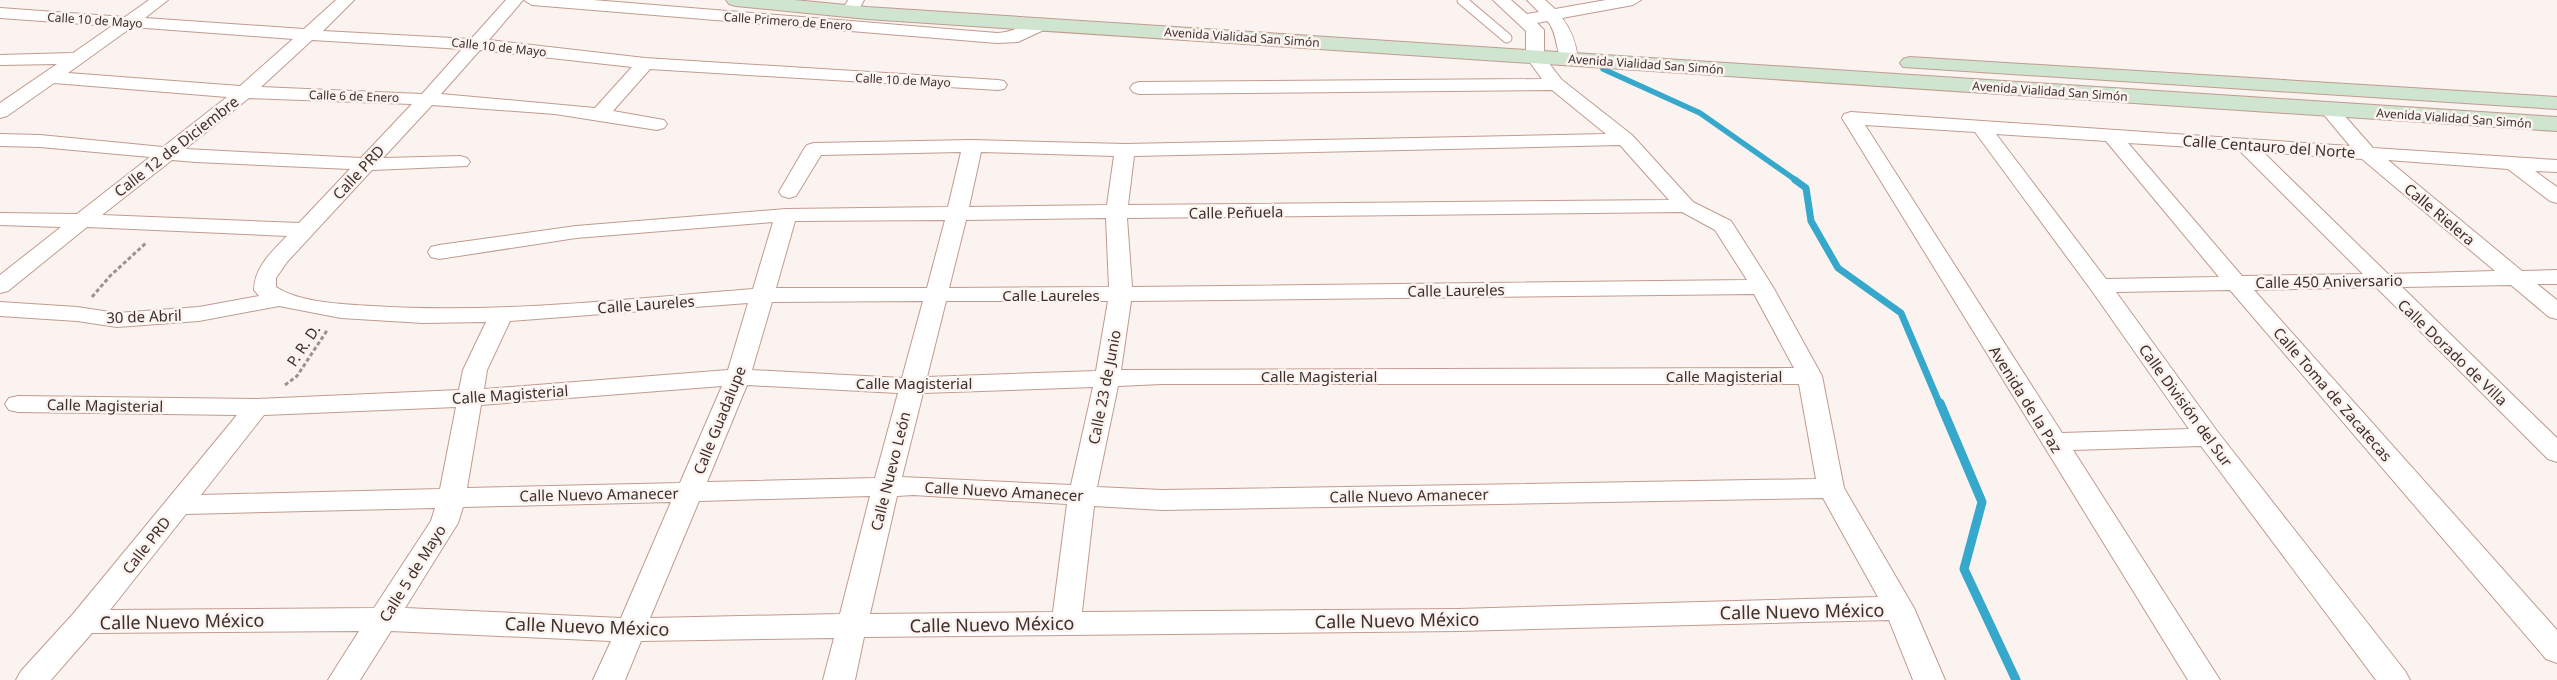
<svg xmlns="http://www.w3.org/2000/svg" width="2557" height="680" font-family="'Noto Sans',sans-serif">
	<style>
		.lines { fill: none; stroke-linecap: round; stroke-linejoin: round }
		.stream-far2 { stroke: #35a8cc; stroke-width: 5.5 }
		.stream-far1 { stroke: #35a8cc; stroke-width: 7 }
		.stream { stroke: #35a8cc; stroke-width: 9 }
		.lane-casing { stroke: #c19b8e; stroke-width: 11 }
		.street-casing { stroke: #c19b8e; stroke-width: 2 }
		.secondary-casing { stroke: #c19b8e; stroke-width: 2 }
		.path { stroke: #9e928e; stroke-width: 3; stroke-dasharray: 4 2.5; stroke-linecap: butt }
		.lane { stroke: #fff; stroke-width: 9 }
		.street { fill: #fff; fill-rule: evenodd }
		.secondary { fill: #d0e5d0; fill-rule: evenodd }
		.labels { text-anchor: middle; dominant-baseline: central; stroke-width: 5; stroke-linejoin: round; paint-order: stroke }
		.far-street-label { font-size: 12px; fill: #3f2f2a; stroke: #fbf3f0 }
		.street-label { font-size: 15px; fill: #3f2f2a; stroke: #fbf3f0 }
		.near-street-label { font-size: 18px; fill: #3f2f2a; stroke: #fbf3f0 }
	</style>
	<rect width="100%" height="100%" fill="#fbf3f0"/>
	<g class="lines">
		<polyline class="stream-far2" points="1603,69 1700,113 1797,181"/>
		<polyline class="stream-far1" points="1795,180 1806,188 1811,221 1838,268 1901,313 1940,405"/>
		<polyline class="stream" points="1940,403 1982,502 1964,569 2016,680"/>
		<defs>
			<polyline id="lane" points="1462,0 1507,38"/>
			<g id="street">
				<path d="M149,0H168L145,18L304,29L336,0H354L323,31L471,39L506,0H523L489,40L645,58L998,80L1004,81L1007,85L1004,89L998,90L650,69L613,111L664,120L667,124L664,128L657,130L555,114L432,105L383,158L460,156L467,158L470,162L467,166L372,170L287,262L276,278V287C300,303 343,304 372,306C499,314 626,299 753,289L773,222L576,238L439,259L431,257L428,252L431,247L439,245L576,226L786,209L948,207L961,152L821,155L796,196L789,198L782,196L779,192L804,149L807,145L814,143L972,140L1125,144L1606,134L1552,90L1139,94L1133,92L1130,88L1133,84L1139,82L1542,79L1526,57V31L1493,0H1511L1527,14L1539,12L1527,0H1545L1555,9L1606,0H1641L1633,5L1562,18C1572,31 1576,43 1578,59L1575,63H1563C1556,53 1558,36 1549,23L1547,21L1537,23L1544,30V57L1562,80L1632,135L1693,202L1731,221L1773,287L1822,376L1844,488L1914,608L1945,680H1913L1889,620L1458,631L864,637L855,680H823L834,638L641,641L625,680H593L611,641L391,631L360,680H328L359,631L92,633L51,680H16L21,671L73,614L237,415L18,412L9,410L5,404L9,398L18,396L257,399L459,390L463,370L486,322L423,323L341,318L279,306L199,321L117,327L77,321L0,316V302L77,307L117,313L199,307L259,296L254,290C254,268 272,251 287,236L87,227L8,291L0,293V275L61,227L0,225V213L77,214L150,157L40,147L0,146V134L40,135L163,147L227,97L54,83L7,116L0,118V103L57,64L0,65V55L73,53L112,26L0,18V8L125,17ZM132,27L293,39L240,86L68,73ZM312,40L462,49L422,94L261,87ZM480,50L632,67L595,108L441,94ZM249,98L412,104L361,158L185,149ZM1620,145L1669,200L1128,205L1134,156ZM981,152L1114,156L1107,205L969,207ZM172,160L196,162L350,169L299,223L102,215ZM1682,212L1715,230L1747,280L1132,287L1127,218ZM1106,218L1109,287L949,288L966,220ZM945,220L927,288H776L795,221ZM1754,294L1794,368L1121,370L1131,301ZM923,301L902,378L752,370L772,302ZM946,301H1108L1096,371L927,377ZM748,303L728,370L484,389L487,370L510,321ZM1162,384H1799L1816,479L1162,490L1097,487L1118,386ZM747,385L898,393L875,478L707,482ZM722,386L680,483L467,488L481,405ZM1093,387L1071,485L902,477L923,393ZM456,407L440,489L201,495L264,415ZM913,495L1067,504L1053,612L870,614L897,496ZM870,496L840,614L650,618L699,501ZM1823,498L1878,597L1458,609L1082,612L1094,506L1162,510ZM671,502L621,618L405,608L458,523L463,507ZM435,508L431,521L374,608L110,610L186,514Z"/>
				<path d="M524,0H593L997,33C1017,33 1033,17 1048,20L1050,24L1048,28L1018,42L997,43L532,5Z"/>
				<polygon points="848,0 864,0 856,15 844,15 842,11"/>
				<path d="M2329,104L2336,106L2373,148L2557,160V172L2535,171L2557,187V203L2550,201L2508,169L2388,160L2522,271L2557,270V284H2537L2557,300V319L2549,317L2511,285L2402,287L2557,438V462L2548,459L2376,287L2254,290L2557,630V663L2546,659L2230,290L2116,292L2217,431L2405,671L2410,680H2376L2201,446L2073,450L2220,680H2188L1842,118L1844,114L1851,112L2350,146L2320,110L2322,106ZM1865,125L1975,132L2092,291L2189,429L2062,433ZM1996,134L2106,141L2219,277L2106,279ZM2128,143L2239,150L2363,274L2242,276ZM2263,152L2362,159L2495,271L2388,274Z"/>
			</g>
			<g id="secondary">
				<polygon points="726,0 794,0 867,7 2557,117 2557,131 867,19 736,6 729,4"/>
				<polygon points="1910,57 2557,97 2557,109 1903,67 1900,63 1903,59"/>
			</g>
		</defs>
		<use href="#lane" class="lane-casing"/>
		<use href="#street" class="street-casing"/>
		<use href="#secondary" class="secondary-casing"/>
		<g class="path">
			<polyline points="92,297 110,276 146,243"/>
			<polyline points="285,385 297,376 328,329"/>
		</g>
		<use href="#lane" class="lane"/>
		<use href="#street" class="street"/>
		<use href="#secondary" class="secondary"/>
	</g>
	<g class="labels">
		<g class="far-street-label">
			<text transform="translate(95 20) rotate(4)">Calle 10 de Mayo</text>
			<text transform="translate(788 21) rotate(4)">Calle Primero de Enero</text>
			<text transform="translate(1242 37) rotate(4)">Avenida Vialidad San Simón</text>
			<text transform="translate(499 47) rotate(6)">Calle 10 de Mayo</text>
			<text transform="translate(1646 64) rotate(4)">Avenida Vialidad San Simón</text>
			<text transform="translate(903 80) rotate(3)">Calle 10 de Mayo</text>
			<text transform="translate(2050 91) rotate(4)">Avenida Vialidad San Simón</text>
			<text transform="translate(354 96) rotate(2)">Calle 6 de Enero</text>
			<text transform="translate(2454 118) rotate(4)">Avenida Vialidad San Simón</text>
		</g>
		<g class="street-label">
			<text transform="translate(176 146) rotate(-38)">Calle 12 de Diciembre</text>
			<text transform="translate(2269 146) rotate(4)">Calle Centauro del Norte</text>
			<text transform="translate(358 172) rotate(-47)">Calle PRD</text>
			<text transform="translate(1236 212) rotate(-1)">Calle Peñuela</text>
			<text transform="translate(2440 214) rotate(40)">Calle Rielera</text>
			<text transform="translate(2329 281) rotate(-1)">Calle 450 Aniversario</text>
			<text transform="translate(1456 290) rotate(-1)">Calle Laureles</text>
			<text x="1051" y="295">Calle Laureles</text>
			<text transform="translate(646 304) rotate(-4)">Calle Laureles</text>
			<text transform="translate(144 316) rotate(-2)">30 de Abril</text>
			<text transform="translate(303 345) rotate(-56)">P. R. D.</text>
			<text transform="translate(2453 352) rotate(44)">Calle Dorado de Villa</text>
			<text x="1319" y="376">Calle Magisterial</text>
			<text x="1724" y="376">Calle Magisterial</text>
			<text x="914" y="383">Calle Magisterial</text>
			<text transform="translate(1104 387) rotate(-79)">Calle 23 de Junio</text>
			<text transform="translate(510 394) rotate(-4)">Calle Magisterial</text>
			<text transform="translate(2333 394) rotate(49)">Calle Toma de Zacatecas</text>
			<text transform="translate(2026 399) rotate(58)">Avenida de la Paz</text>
			<text transform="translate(105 405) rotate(1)">Calle Magisterial</text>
			<text transform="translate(2186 405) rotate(54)">Calle División del Sur</text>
			<text transform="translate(719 420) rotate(-68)">Calle Guadalupe</text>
			<text transform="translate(890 471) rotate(-76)">Calle Nuevo León</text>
			<text transform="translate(1004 491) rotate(3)">Calle Nuevo Amanecer</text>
			<text transform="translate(599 494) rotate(-1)">Calle Nuevo Amanecer</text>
			<text transform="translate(1409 495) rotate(-1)">Calle Nuevo Amanecer</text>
			<text transform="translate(146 545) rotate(-52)">Calle PRD</text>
			<text transform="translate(412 573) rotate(-58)">Calle 5 de Mayo</text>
		</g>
		<g class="near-street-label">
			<text transform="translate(1802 611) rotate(-1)">Calle Nuevo México</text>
			<text transform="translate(1397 620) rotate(-1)">Calle Nuevo México</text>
			<text transform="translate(182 621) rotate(-1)">Calle Nuevo México</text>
			<text transform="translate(992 624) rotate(-1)">Calle Nuevo México</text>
			<text transform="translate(587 626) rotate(2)">Calle Nuevo México</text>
		</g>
	</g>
</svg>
